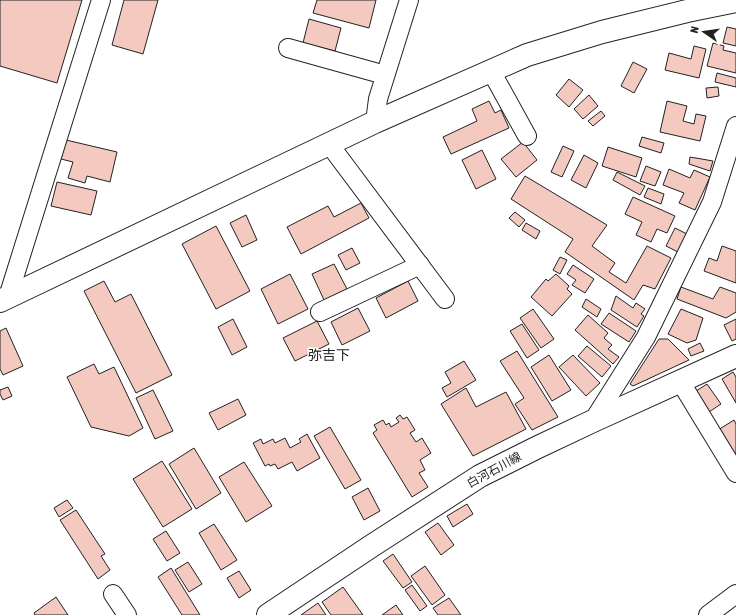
<svg xmlns="http://www.w3.org/2000/svg" width="736" height="615" font-family="'Asap Condensed','Noto Sans JP',sans-serif">
	<style>
		.building { fill: #f3c9c0; stroke: #222 }
		.lines { fill: none; stroke-linecap: round; stroke-linejoin: round }
		.street-casing { stroke: #222; stroke-width: 20 }
		.secondary-casing { stroke: #222; stroke-width: 24 }
		.primary-casing { stroke: #222; stroke-width: 24 }
		.street { stroke: #fff; stroke-width: 18 }
		.secondary { stroke: #fff; stroke-width: 22 }
		.primary { stroke: #fff; stroke-width: 22 }
		.labels { text-anchor: middle; dominant-baseline: central; stroke-width: 3; stroke-linejoin: round; paint-order: stroke }
		.street-label { font-size: 12px; fill: #222; stroke: #fff }
		.quarter-label { font-size: 14px; fill: #222; stroke: #fff }
	</style>
	<rect width="100%" height="100%" fill="#fff"/>
	<g class="building">
		<polygon points="0,0 82,0 57,83 0,66"/>
		<polygon points="124,0 158,0 143,54 112,45"/>
		<polygon points="317,0 376,0 369,28 313,13"/>
		<polygon points="309,19 341,28 335,51 303,43"/>
		<polygon points="727,27 736,29 736,46 723,43"/>
		<polygon points="713,43 724,46 723,50 736,53 736,73 707,66"/>
		<polygon points="694,46 706,49 699,78 665,70 669,53 691,59"/>
		<polygon points="633,62 647,69 634,93 621,86"/>
		<polygon points="717,73 736,78 736,87 715,82"/>
		<polygon points="569,79 583,90 569,107 556,95"/>
		<polygon points="718,87 719,96 707,98 706,88"/>
		<polygon points="589,95 598,106 583,119 574,109"/>
		<polygon points="489,101 495,113 501,110 509,128 451,154 443,137 477,121 472,109"/>
		<polygon points="667,101 687,106 683,121 694,124 696,114 706,116 700,141 660,132"/>
		<polygon points="601,111 605,116 593,126 588,121"/>
		<polygon points="642,137 664,143 661,153 639,146"/>
		<polygon points="66,140 117,152 110,182 87,176 85,183 68,178 73,162 61,159"/>
		<polygon points="523,142 537,160 516,177 501,159"/>
		<polygon points="563,146 574,151 562,177 551,172"/>
		<polygon points="608,147 642,158 636,177 602,166"/>
		<polygon points="482,150 496,179 476,189 462,160"/>
		<polygon points="584,155 598,163 586,188 571,180"/>
		<polygon points="690,157 713,161 710,171 689,164"/>
		<polygon points="646,166 661,172 655,186 640,181"/>
		<polygon points="669,169 690,178 694,170 710,177 695,210 679,203 684,193 663,185"/>
		<polygon points="617,172 645,186 640,195 613,180"/>
		<polygon points="525,176 607,225 592,246 615,263 609,272 626,283 647,246 671,258 655,289 643,285 634,300 565,252 573,239 511,199"/>
		<polygon points="57,182 97,191 91,215 51,206"/>
		<polygon points="648,188 664,194 661,204 644,197"/>
		<polygon points="633,197 675,216 667,233 657,229 651,242 636,235 642,222 625,214"/>
		<polygon points="361,203 369,218 301,254 287,227 328,206 334,217"/>
		<polygon points="515,212 525,220 519,227 509,218"/>
		<polygon points="246,215 257,240 242,247 230,223"/>
		<polygon points="526,223 540,231 536,239 522,230"/>
		<polygon points="216,226 250,291 216,309 182,244"/>
		<polygon points="675,228 687,234 678,252 666,246"/>
		<polygon points="722,246 736,251 736,283 704,271 709,258 717,261"/>
		<polygon points="352,248 360,263 346,270 338,255"/>
		<polygon points="560,257 567,260 560,274 553,270"/>
		<polygon points="334,264 347,289 324,300 312,274"/>
		<polygon points="573,265 594,279 585,293 572,285 576,280 567,274"/>
		<polygon points="290,274 308,309 278,324 261,289"/>
		<polygon points="556,274 569,286 567,289 572,294 552,316 531,297 546,279 548,281"/>
		<polygon points="104,281 115,302 131,294 172,375 136,393 84,291"/>
		<polygon points="408,281 418,301 386,318 376,298"/>
		<polygon points="681,287 713,299 720,287 736,293 736,312 726,318 677,299"/>
		<polygon points="616,296 633,308 636,303 645,309 641,314 644,316 637,327 611,310"/>
		<polygon points="586,299 601,309 597,317 582,307"/>
		<polygon points="358,308 370,331 342,345 331,322"/>
		<polygon points="533,309 554,339 541,348 520,318"/>
		<polygon points="681,309 703,318 696,340 687,343 668,334"/>
		<polygon points="609,313 636,331 629,342 601,324"/>
		<polygon points="588,315 608,333 604,338 612,345 608,349 619,357 613,364 575,330"/>
		<polygon points="233,319 247,347 232,355 218,327"/>
		<polygon points="736,319 736,339 732,341 724,325"/>
		<polygon points="317,321 329,344 295,361 283,338"/>
		<polygon points="522,324 539,350 527,358 510,331"/>
		<polygon points="6,328 23,366 3,375 0,369 0,331"/>
		<polygon points="659,339 668,339 689,360 633,386 630,384"/>
		<polygon points="700,343 704,351 691,356 688,349"/>
		<polygon points="587,346 611,366 602,377 578,356"/>
		<polygon points="517,351 558,417 532,430 515,404 524,398 500,361"/>
		<polygon points="549,355 571,390 552,401 531,367"/>
		<polygon points="573,355 600,383 586,396 559,367"/>
		<polygon points="464,361 476,380 447,397 442,388 451,383 445,372"/>
		<polygon points="94,364 99,374 114,367 143,428 129,436 91,427 67,377"/>
		<polygon points="733,372 736,377 736,403 722,379"/>
		<polygon points="707,384 721,404 709,412 696,391"/>
		<polygon points="8,387 12,396 3,400 0,394 0,390"/>
		<polygon points="466,388 476,407 506,392 526,429 473,456 441,404"/>
		<polygon points="153,390 173,431 155,439 136,398"/>
		<polygon points="238,399 246,415 218,430 209,413"/>
		<polygon points="400,415 403,419 407,417 415,430 410,433 416,442 422,438 431,453 420,460 425,470 419,473 428,487 412,497 373,433 377,430 374,425 383,420 386,425 389,423 391,427 399,422 396,418"/>
		<polygon points="734,420 736,424 736,460 718,430"/>
		<polygon points="330,427 361,480 345,489 314,436"/>
		<polygon points="307,434 320,458 297,471 292,462 278,469 275,464 270,466 269,464 265,466 253,443 261,439 263,444 273,439 275,443 285,438 290,448 301,442 299,439"/>
		<polygon points="194,448 221,493 196,509 169,464"/>
		<polygon points="162,461 192,509 163,527 133,479"/>
		<polygon points="244,462 272,506 246,522 219,477"/>
		<polygon points="368,488 380,511 364,520 352,497"/>
		<polygon points="67,500 73,508 59,517 54,508"/>
		<polygon points="467,504 473,514 453,527 447,516"/>
		<polygon points="76,510 105,554 101,556 110,570 98,579 60,520"/>
		<polygon points="438,523 454,545 441,555 425,532"/>
		<polygon points="214,524 237,560 221,570 199,533"/>
		<polygon points="166,531 180,553 167,561 153,539"/>
		<polygon points="393,554 412,582 403,588 383,561"/>
		<polygon points="188,562 202,584 189,592 175,570"/>
		<polygon points="425,566 445,595 432,605 411,576"/>
		<polygon points="171,568 200,615 182,615 158,577"/>
		<polygon points="239,571 251,590 239,598 227,578"/>
		<polygon points="412,585 427,606 420,611 405,590"/>
		<polygon points="343,587 363,615 331,615 322,602"/>
		<polygon points="56,597 68,615 35,615 34,613"/>
		<polygon points="449,598 461,615 438,615 433,608"/>
		<polygon points="318,603 326,615 301,615"/>
		<polygon points="396,605 403,615 382,615"/>
	</g>
	<g class="lines">
		<defs>
			<g id="street">
				<polyline points="288,48 385,75"/>
				<polyline points="491,71 527,136"/>
				<polyline points="375,122 378,99 409,0"/>
				<polyline points="329,144 445,299"/>
				<polyline points="8,297 101,0"/>
				<polyline points="320,312 420,265"/>
				<polyline points="680,381 736,473"/>
				<polyline points="593,421 646,337 712,202 736,126"/>
				<polyline points="113,594 127,615"/>
				<polyline points="708,615 736,594"/>
			</g>
			<polyline id="secondary" points="0,301 375,122 527,55 602,32 687,11 736,1"/>
			<polyline id="primary" points="268,615 373,545 480,476 538,447 593,421 736,356"/>
		</defs>
		<use href="#street" class="street-casing"/>
		<use href="#secondary" class="secondary-casing"/>
		<use href="#primary" class="primary-casing"/>
		<use href="#street" class="street"/>
		<use href="#secondary" class="secondary"/>
		<use href="#primary" class="primary"/>
	</g>
	<g class="labels">
		<g class="street-label">
			<text transform="translate(494 470) rotate(-29)">白河石川線</text>
		</g>
		<g class="quarter-label">
			<text x="329" y="355">弥吉下</text>
		</g>
	</g>
	<g transform="translate(704 32) rotate(283)" stroke="#ffffff" stroke-width="3" paint-order="stroke">
	<path d="M0-3L7 15L0 10L-7 15Z" fill="#222222"/>
	<text y="-6" font-size="11" font-weight="bold" text-anchor="middle" fill="#222222">N</text>
	</g>
</svg>
